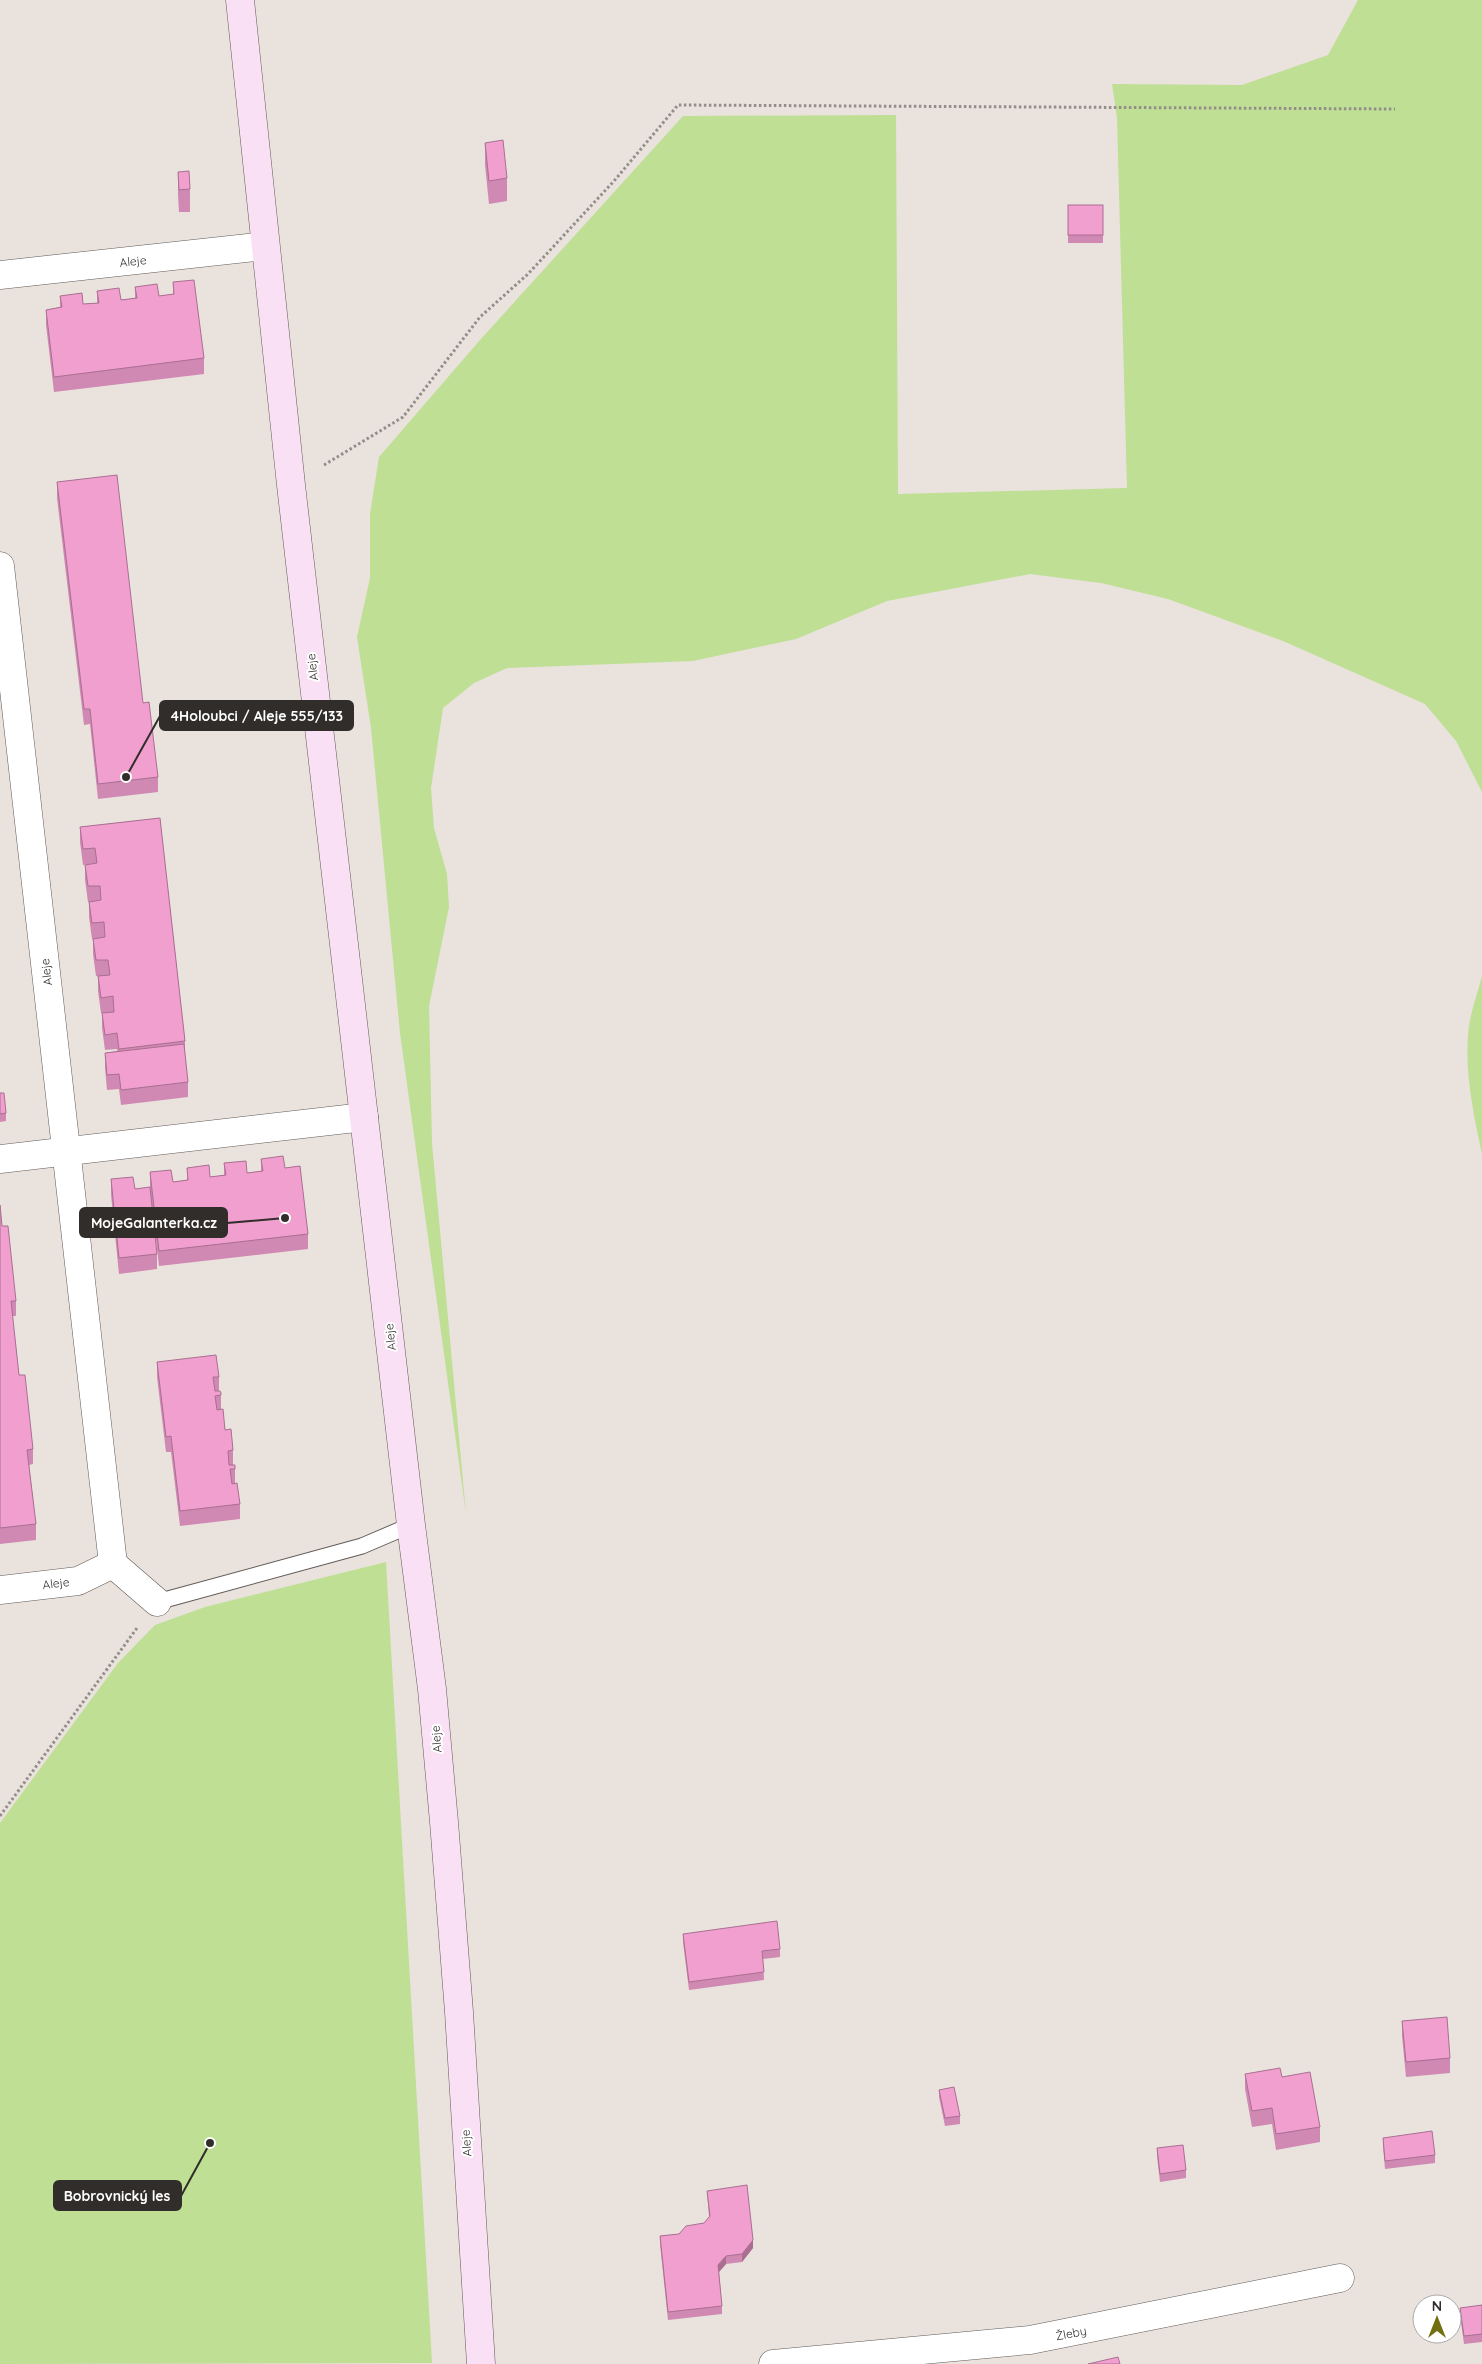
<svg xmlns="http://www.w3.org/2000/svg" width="1482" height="2364" font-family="Quicksand,sans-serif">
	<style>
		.green { fill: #bfdf94 }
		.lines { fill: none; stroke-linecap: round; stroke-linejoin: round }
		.lane-casing { stroke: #615b57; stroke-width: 17 }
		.street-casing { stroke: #615b57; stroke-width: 29 }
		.secondary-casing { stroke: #615b57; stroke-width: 29 }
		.path { stroke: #938e8a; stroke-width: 3; stroke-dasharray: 2.5 2.5; stroke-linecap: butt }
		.lane { stroke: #fff; stroke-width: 15 }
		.street { stroke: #fff; stroke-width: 28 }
		.secondary { stroke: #fae0f4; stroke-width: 28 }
		.wall { fill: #cf89b2 }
		.shaded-wall { fill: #a96f91 }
		.building { fill: #f19fcf; stroke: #a96f91 }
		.labels { text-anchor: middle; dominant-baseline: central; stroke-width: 4; stroke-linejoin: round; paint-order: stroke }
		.street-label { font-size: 12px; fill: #302d2b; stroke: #fff }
		.leader { fill: none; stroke: #302d2b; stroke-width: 2 }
		.callout-dot { fill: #302d2b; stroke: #fff; stroke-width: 2 }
		.callout { fill: #302d2b; stroke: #302d2b; stroke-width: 2 }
		.callout-label { font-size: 14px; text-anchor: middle; font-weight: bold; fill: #fff }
	</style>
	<rect width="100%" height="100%" fill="#eae2dd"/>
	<g class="green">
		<polygon points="1358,0 1482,0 1482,792 1456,741 1425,704 1283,641 1168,599 1101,583 1030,574 887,601 796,639 693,661 507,668 474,683 443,708 431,788 434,828 447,874 449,907 429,1006 432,1143 466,1514 400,1033 371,728 357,637 370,578 370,514 379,457 480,340 683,116 896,115 898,494 1127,488 1117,118 1112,84 1242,85 1328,55"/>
		<path d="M1482,976V1154C1474,1116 1465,1076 1468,1036C1469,1016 1477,995 1482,976Z"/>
		<polygon points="386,1562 432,2363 0,2364 0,1823 118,1663 155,1625 205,1607"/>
	</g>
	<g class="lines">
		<defs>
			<polyline id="lane" points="157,1602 362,1546 411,1525"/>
			<g id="street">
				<polyline points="0,275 265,246"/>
				<polyline points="0,566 113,1564 78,1581 0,1590"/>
				<polyline points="0,1159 364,1117"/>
				<polyline points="113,1564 157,1602"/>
				<polyline points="773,2364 1030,2340 1340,2278"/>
			</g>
			<polyline id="secondary" points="240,0 291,485 411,1525 432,1689 444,1822 459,2012 481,2364"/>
		</defs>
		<use href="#lane" class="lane-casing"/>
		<use href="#street" class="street-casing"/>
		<use href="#secondary" class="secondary-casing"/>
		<g class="path">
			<polyline points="324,465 403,417 480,317 528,274 614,181 678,105 1395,109"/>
			<polyline points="0,1816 137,1628"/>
		</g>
		<use href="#lane" class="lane"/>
		<use href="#street" class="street"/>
		<use href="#secondary" class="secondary"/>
	</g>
	<g class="wall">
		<polygon points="485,143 507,178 507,201 489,204 485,165"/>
		<polygon points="178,172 190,189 190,212 179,212 178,195"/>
		<rect x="1068" y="205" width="35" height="38"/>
		<polygon points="173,282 204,358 204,374 54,392 46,325 46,310 60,307 60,296 83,304 97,303 97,291 121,300 135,298 135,287 159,296 173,294"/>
		<polygon points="57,482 143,703 158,777 158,792 98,799 90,724 84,725 57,498"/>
		<polygon points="160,818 185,1041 185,1056 188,1082 188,1097 121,1105 119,1089 107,1090 105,1068 105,1053 117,1051 117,1049 105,1050 102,1028 102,1013 113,1012 101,1013 98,991 98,976 99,976 96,976 93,954 93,939 104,938 92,939 89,917 89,902 88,902 85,880 85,865 95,863 83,865 80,842 80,827"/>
		<polygon points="0,1093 6,1113 6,1121 0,1122"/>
		<polygon points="261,1159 285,1168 308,1234 308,1249 159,1266 150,1188 157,1254 157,1269 119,1274 111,1195 111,1179 135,1189 150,1187 150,1172 173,1182 187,1180 187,1168 210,1177 224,1175 224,1163 247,1173 261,1171"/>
		<polygon points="0,1205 2,1226 16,1301 16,1316 12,1316 19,1375 33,1449 33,1464 29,1465 36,1524 36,1540 0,1544"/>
		<polygon points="157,1362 219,1377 219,1391 221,1393 221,1410 225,1430 233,1450 233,1465 235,1469 235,1483 240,1504 240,1519 180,1526 171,1452 166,1452 157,1377"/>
		<polygon points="683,1934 780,1949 780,1957 763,1959 764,1980 689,1990 683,1942"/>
		<polygon points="1402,2021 1450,2058 1450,2073 1406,2077 1402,2036"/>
		<polygon points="1245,2074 1282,2077 1320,2127 1320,2142 1276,2150 1272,2124 1252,2127 1245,2089"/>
		<polygon points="939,2090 960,2116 960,2124 945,2126 939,2097"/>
		<polygon points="1383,2138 1435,2155 1435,2163 1385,2169 1383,2146"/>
		<polygon points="1157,2148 1186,2170 1186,2178 1160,2182 1157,2156"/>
		<polygon points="707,2191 753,2248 742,2262 726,2264 719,2272 722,2306 722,2314 668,2320 660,2244 660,2236 679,2234 704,2223 709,2217"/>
		<polygon points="1482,2305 1482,2342 1464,2344 1460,2315 1460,2308"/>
	</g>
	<g class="shaded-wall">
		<polygon points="753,2240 753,2248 742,2262 742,2254"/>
		<polygon points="726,2256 726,2264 718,2273 718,2265"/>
	</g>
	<g class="building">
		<polygon points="503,140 507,178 489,181 485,143"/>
		<polygon points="189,171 190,189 179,190 178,172"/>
		<rect x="1068" y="205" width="35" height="30"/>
		<polygon points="194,280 204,358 54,377 46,310 62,307 60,296 82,293 83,304 99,303 97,291 119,288 121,300 137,298 135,287 157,284 159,296 174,294 173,282"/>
		<polygon points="117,475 143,703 149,702 158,777 98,784 90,709 84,709 57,482"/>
		<polygon points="160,818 185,1041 119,1049 117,1033 105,1035 102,1013 114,1012 113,996 101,998 98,976 110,975 108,960 96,960 93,939 105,937 104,922 92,923 89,902 101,900 100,886 88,886 85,865 97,863 95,848 83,849 80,827"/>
		<polygon points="184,1044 188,1082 121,1090 119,1074 107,1075 105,1053"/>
		<polygon points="0,1093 4,1093 6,1113 0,1114"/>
		<polygon points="283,1156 285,1168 300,1166 308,1234 159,1251 150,1172 171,1170 173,1182 188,1180 187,1168 209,1165 210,1177 226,1175 224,1163 246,1161 247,1173 263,1171 261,1159"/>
		<polygon points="133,1177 135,1189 150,1187 157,1254 119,1258 111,1179"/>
		<polygon points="0,1205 2,1226 8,1226 16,1301 11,1301 19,1375 25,1375 33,1449 27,1450 36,1524 0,1528"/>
		<polygon points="216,1355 219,1377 213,1377 215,1391 220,1391 221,1393 221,1395 215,1396 217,1410 223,1409 225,1430 231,1429 233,1450 228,1451 229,1465 235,1465 235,1469 230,1469 232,1484 237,1483 240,1504 180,1511 171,1436 166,1437 157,1362"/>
		<polygon points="777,1921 780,1949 762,1951 764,1972 689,1982 683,1934"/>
		<polygon points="1447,2017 1450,2058 1406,2062 1402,2021"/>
		<polygon points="1280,2068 1282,2077 1310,2072 1320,2127 1276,2134 1272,2108 1252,2111 1245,2074"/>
		<polygon points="954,2087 960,2116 945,2118 939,2090"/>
		<polygon points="1432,2131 1435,2155 1385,2161 1383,2138"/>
		<polygon points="1183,2145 1186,2170 1160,2174 1157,2148"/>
		<polygon points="747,2185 753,2240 742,2254 726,2256 718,2265 722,2306 668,2312 660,2236 679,2234 686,2226 704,2223 710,2216 707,2191"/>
		<polygon points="1482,2305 1482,2334 1464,2336 1460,2308"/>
		<polygon points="1118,2357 1120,2364 1088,2364"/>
	</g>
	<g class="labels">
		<g class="street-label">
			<text transform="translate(133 261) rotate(-6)">Aleje</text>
			<text transform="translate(312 667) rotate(-97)">Aleje</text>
			<text transform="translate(46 972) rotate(-97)">Aleje</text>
			<text transform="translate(390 1337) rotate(-96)">Aleje</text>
			<text transform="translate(56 1583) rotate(-7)">Aleje</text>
			<text transform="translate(436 1739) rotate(-95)">Aleje</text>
			<text transform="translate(466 2143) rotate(-94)">Aleje</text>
			<text transform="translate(1071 2333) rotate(-11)">Žleby</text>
		</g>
	</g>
	<path class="leader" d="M126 777L160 716M285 1218L227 1223M210 2143L181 2196"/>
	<g class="callout-dot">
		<circle cx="126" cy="777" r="5"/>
		<circle cx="285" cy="1218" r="5"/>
		<circle cx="210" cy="2143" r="5"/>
	</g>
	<g class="callout">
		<rect x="160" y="701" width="193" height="29" rx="5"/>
		<rect x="80" y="1208" width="147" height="29" rx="5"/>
		<rect x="54" y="2181" width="127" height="29" rx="5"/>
	</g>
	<g class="callout-label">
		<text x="257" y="721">4Holoubci / Aleje 555/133</text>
		<text x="154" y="1228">MojeGalanterka.cz</text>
		<text x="117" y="2201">Bobrovnický les</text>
	</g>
	<g transform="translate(1437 2319)"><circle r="24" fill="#ffffff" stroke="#acabaa"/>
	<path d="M0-4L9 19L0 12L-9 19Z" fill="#726f11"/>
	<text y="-8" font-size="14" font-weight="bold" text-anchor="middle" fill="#302d2b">N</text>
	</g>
</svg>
